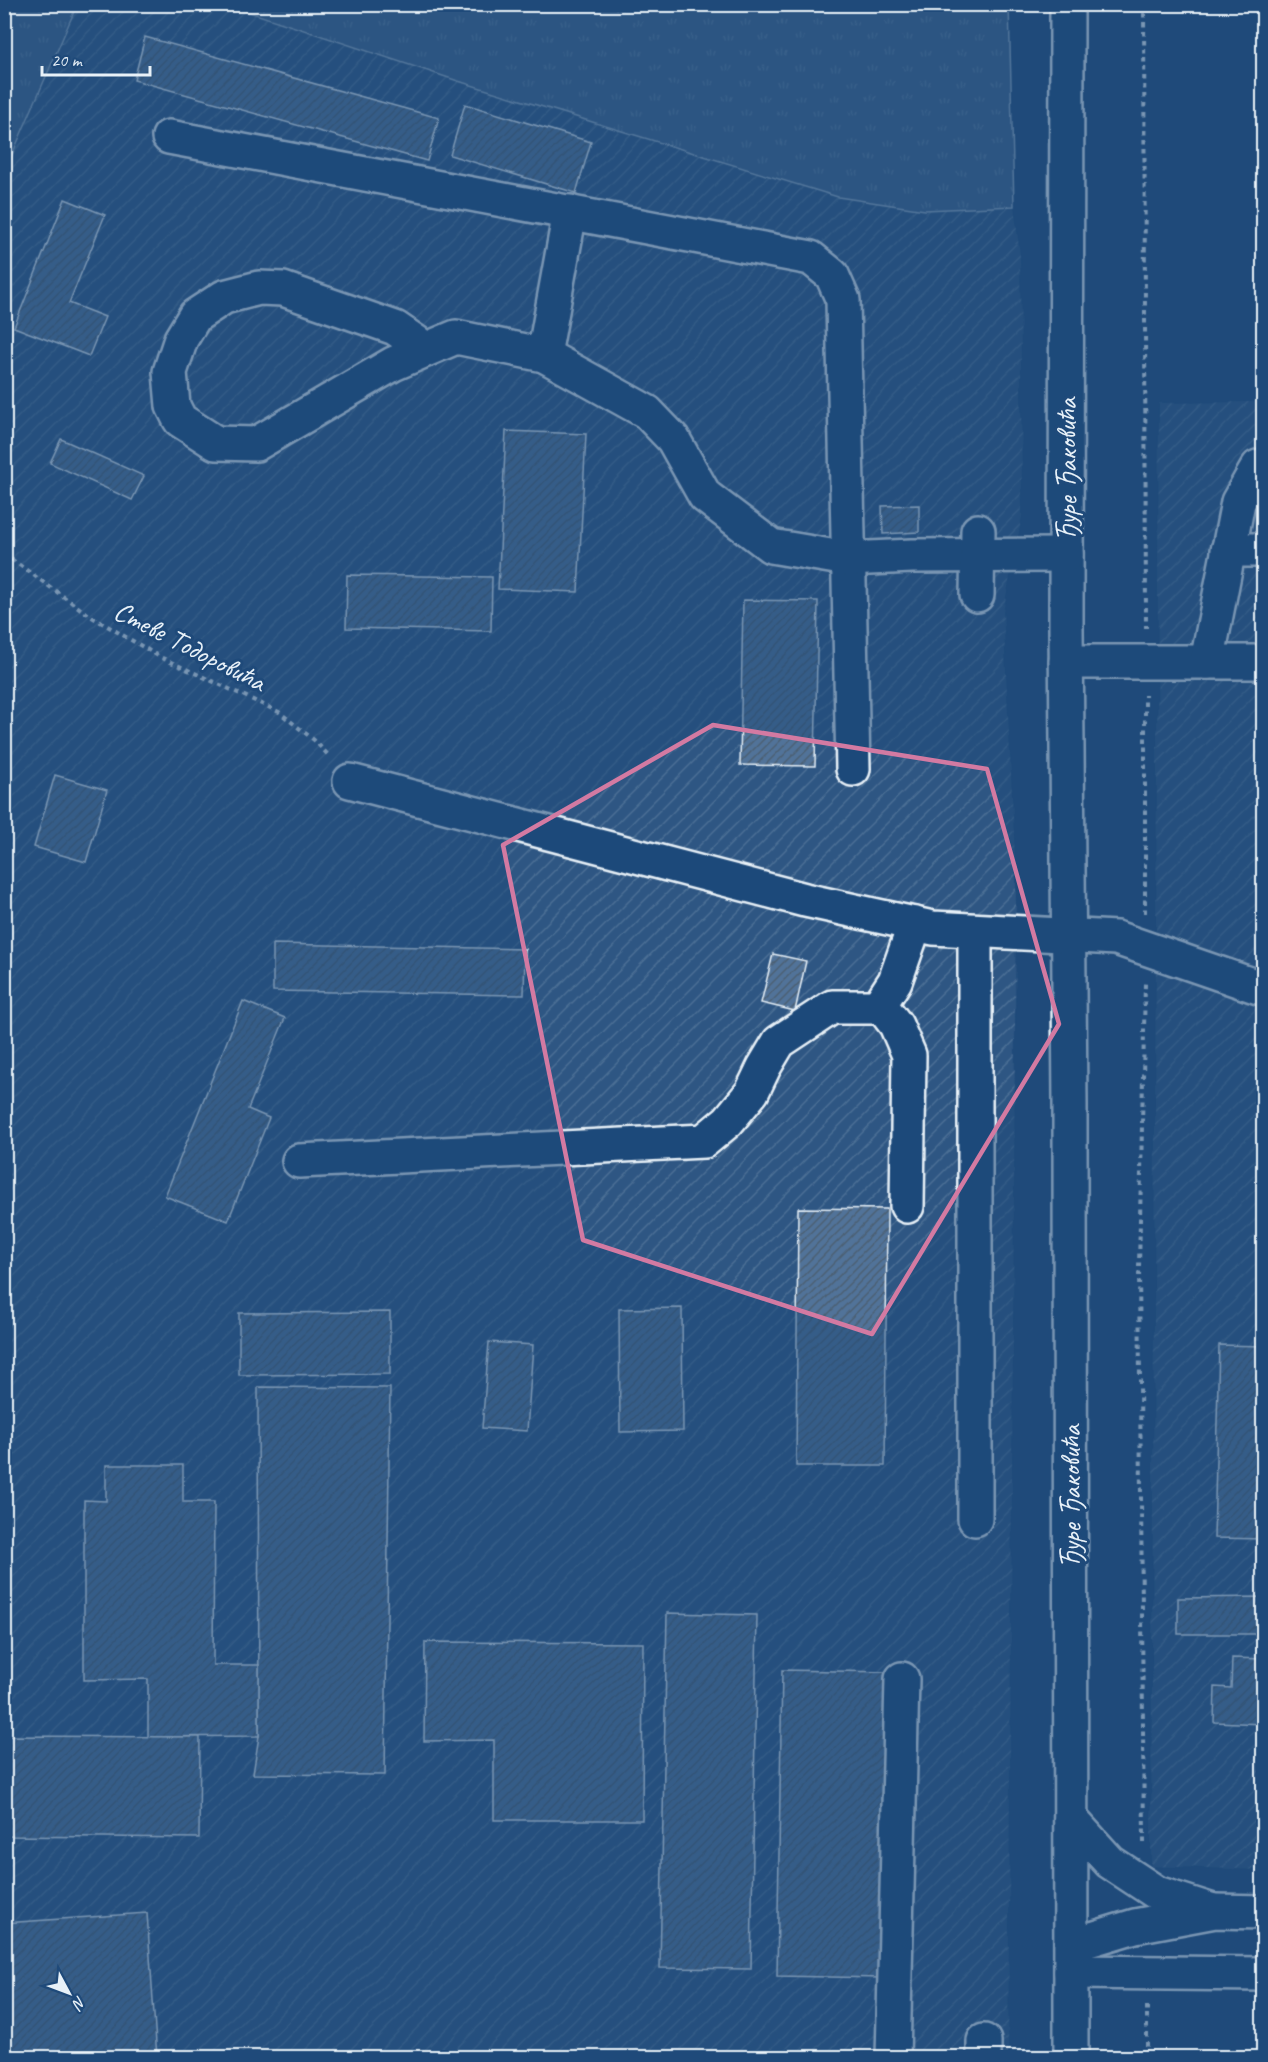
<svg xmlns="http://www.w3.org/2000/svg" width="1268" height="2062" font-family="Caveat,sans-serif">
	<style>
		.industrial { fill: url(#industrial-furrows) }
		.grass { fill: url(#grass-tufts); stroke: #92aac2; stroke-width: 1.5 }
		.building { fill: url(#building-hatch); stroke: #e8f1f8; stroke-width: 1.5 }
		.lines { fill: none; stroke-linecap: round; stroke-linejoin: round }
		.minor-casing { stroke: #e8f1f8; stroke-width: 38 }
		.path { stroke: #e8f1f8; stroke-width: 4; stroke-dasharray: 4.5 4.5; stroke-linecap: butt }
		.minor { stroke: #1f4a7a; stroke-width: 33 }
		.marked { fill: none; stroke: #d37aa2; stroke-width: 4.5; stroke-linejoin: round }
		.labels { text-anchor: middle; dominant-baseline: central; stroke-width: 6; stroke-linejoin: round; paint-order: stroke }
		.street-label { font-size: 28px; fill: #e8f1f8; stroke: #1f4a7a }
	</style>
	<defs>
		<pattern id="industrial-furrows" width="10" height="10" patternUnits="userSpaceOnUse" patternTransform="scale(1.5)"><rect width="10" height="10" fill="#2e5683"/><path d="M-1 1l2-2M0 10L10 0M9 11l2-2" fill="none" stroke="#4c6f95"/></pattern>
		<pattern id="grass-tufts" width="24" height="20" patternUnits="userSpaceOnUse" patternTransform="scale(1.5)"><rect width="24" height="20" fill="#3c628c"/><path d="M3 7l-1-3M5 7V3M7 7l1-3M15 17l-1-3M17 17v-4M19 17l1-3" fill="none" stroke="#58799d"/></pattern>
		<pattern id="building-hatch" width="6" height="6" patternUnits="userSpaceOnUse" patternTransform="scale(1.5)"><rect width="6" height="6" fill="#517399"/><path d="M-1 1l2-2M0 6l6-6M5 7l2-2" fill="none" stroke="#4c5e72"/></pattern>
	</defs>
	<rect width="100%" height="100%" fill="#1f4a7a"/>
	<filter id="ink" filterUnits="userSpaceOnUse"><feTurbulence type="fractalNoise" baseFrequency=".0167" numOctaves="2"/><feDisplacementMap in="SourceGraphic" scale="12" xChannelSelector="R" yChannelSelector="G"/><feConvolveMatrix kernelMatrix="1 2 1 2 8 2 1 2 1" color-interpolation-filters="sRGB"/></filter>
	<g filter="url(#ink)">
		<g class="industrial">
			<polygon points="77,5 228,5 458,81 925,210 1014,206 1020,256 1022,516 1003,612 1016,879 1008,2057 5,2058 4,171"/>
			<polygon points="1263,402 1263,1870 1151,1866 1159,403"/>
		</g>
		<g class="grass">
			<polygon points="5,4 77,5 5,171 4,5"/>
			<polygon points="228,5 1009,5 1014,206 925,210 838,197 458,81"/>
		</g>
		<g class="building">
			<polygon points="145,37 439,118 427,161 134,80"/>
			<polygon points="465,104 591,142 576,193 450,155"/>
			<polygon points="65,199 105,215 69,303 105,317 89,356 14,327"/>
			<polygon points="506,431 586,434 578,592 498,589"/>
			<polygon points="61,439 144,476 132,500 50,463"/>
			<polygon points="919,505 919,532 883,534 882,506"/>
			<polygon points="347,575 492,577 491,631 346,628"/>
			<polygon points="743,600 818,601 815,766 740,765"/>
			<polygon points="55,775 107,790 86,862 34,847"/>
			<polygon points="273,944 525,949 524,995 273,991"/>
			<polygon points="773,954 806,961 795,1011 761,1003"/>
			<polygon points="243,1001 285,1018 248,1109 269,1118 228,1221 165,1196"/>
			<polygon points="798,1208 887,1209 885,1466 796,1466"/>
			<polygon points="682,1308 683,1431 620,1432 619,1309"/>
			<polygon points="390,1312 390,1374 239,1375 239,1313"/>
			<polygon points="489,1342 533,1345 527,1431 482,1428"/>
			<polygon points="1219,1345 1264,1346 1264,1539 1214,1538"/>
			<polygon points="258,1387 390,1388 385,1775 253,1774 259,1736"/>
			<polygon points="106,1465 183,1465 183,1502 214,1502 213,1665 259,1665 259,1736 148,1737 148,1679 84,1680 84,1500 106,1501"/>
			<polygon points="1264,1597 1264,1634 1178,1634 1178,1598"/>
			<polygon points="667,1613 757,1615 751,1969 660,1968"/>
			<polygon points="425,1642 643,1643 642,1820 494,1820 494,1740 424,1741"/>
			<polygon points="1232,1658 1264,1659 1263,1724 1214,1722 1215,1687 1231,1688"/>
			<polygon points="782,1670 888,1672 882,1978 777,1976"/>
			<polygon points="4,1736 200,1737 199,1838 4,1836"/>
			<polygon points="147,1913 157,2058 4,2058 4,1923"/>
		</g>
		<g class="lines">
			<defs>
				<g id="minor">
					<polyline points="1067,4 1066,627 1070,1103 1071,2058"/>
					<polyline points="169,137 811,258 832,275 843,300 853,769"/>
					<polyline points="423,351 417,343 395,328 283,289 259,288 224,297 195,316 181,339 170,372 173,406 180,420 216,443 256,444 393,364 423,351 456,337 544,355 647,412 673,439 705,496 771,546 848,559 912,556 1066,555"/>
					<polyline points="544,355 570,212"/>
					<polyline points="1228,550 1264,550"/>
					<polyline points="977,595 978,531"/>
					<polyline points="1066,662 1264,662"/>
					<polyline points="1207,662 1238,502 1258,467 1264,465"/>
					<polyline points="350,781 805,900 933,928 1116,938 1264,989"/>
					<polyline points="878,1007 886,1012 896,1025 909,1055 907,1206"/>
					<polyline points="299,1161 704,1141 728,1121 752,1092 764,1067 779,1042 832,1007 878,1007 895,981 915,924"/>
					<polyline points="975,1519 975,931"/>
					<polyline points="1071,1819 1110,1862 1157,1893 1210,1910"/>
					<polyline points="1072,1945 1135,1926 1215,1911 1264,1912"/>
					<polyline points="1071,1972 1264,1974"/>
					<polyline points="984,2041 984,2058"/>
					<polyline points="893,2058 902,1679"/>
				</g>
			</defs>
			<use href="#minor" class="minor-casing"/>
			<g class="path">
				<polyline points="1144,4 1146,628"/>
				<polyline points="4,554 92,617 160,657 279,712 314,740 328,755"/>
				<polyline points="1145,913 1145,695"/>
				<polyline points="1144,1843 1139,1267 1145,983"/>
				<polyline points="1147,2006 1147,2058"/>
			</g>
			<use href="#minor" class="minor"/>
		</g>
	</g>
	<path d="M0 0H1268V2062H0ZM713,725L987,769L1059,1024L872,1334L583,1240L503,845Z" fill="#1f4a7a" fill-opacity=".55" fill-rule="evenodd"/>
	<path class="marked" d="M713,725L987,769L1059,1024L872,1334L583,1240L503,845Z"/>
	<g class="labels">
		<g class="street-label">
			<text transform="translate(1066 470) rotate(-90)">Ђуре Ђаковића</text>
			<text transform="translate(190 646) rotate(27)">Стеве Тодоровића</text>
			<text transform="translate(1070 1497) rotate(-90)">Ђуре Ђаковића</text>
		</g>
	</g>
	<rect width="1268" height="2062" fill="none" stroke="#1f4a7a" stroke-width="24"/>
	<rect x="12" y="12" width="1244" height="2038" fill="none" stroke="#e8f1f8" stroke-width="2" filter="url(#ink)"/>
	<g transform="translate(69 1993) rotate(131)" stroke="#1f4a7a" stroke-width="4.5" paint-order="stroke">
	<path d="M0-4.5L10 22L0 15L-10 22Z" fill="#e8f1f8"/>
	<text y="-9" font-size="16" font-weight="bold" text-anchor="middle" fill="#e8f1f8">N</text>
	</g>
	<path d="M42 66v9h108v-9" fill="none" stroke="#e8f1f8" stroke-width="3"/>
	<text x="51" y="66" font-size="18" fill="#e8f1f8" stroke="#1f4a7a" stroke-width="4.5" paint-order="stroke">20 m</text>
</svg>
